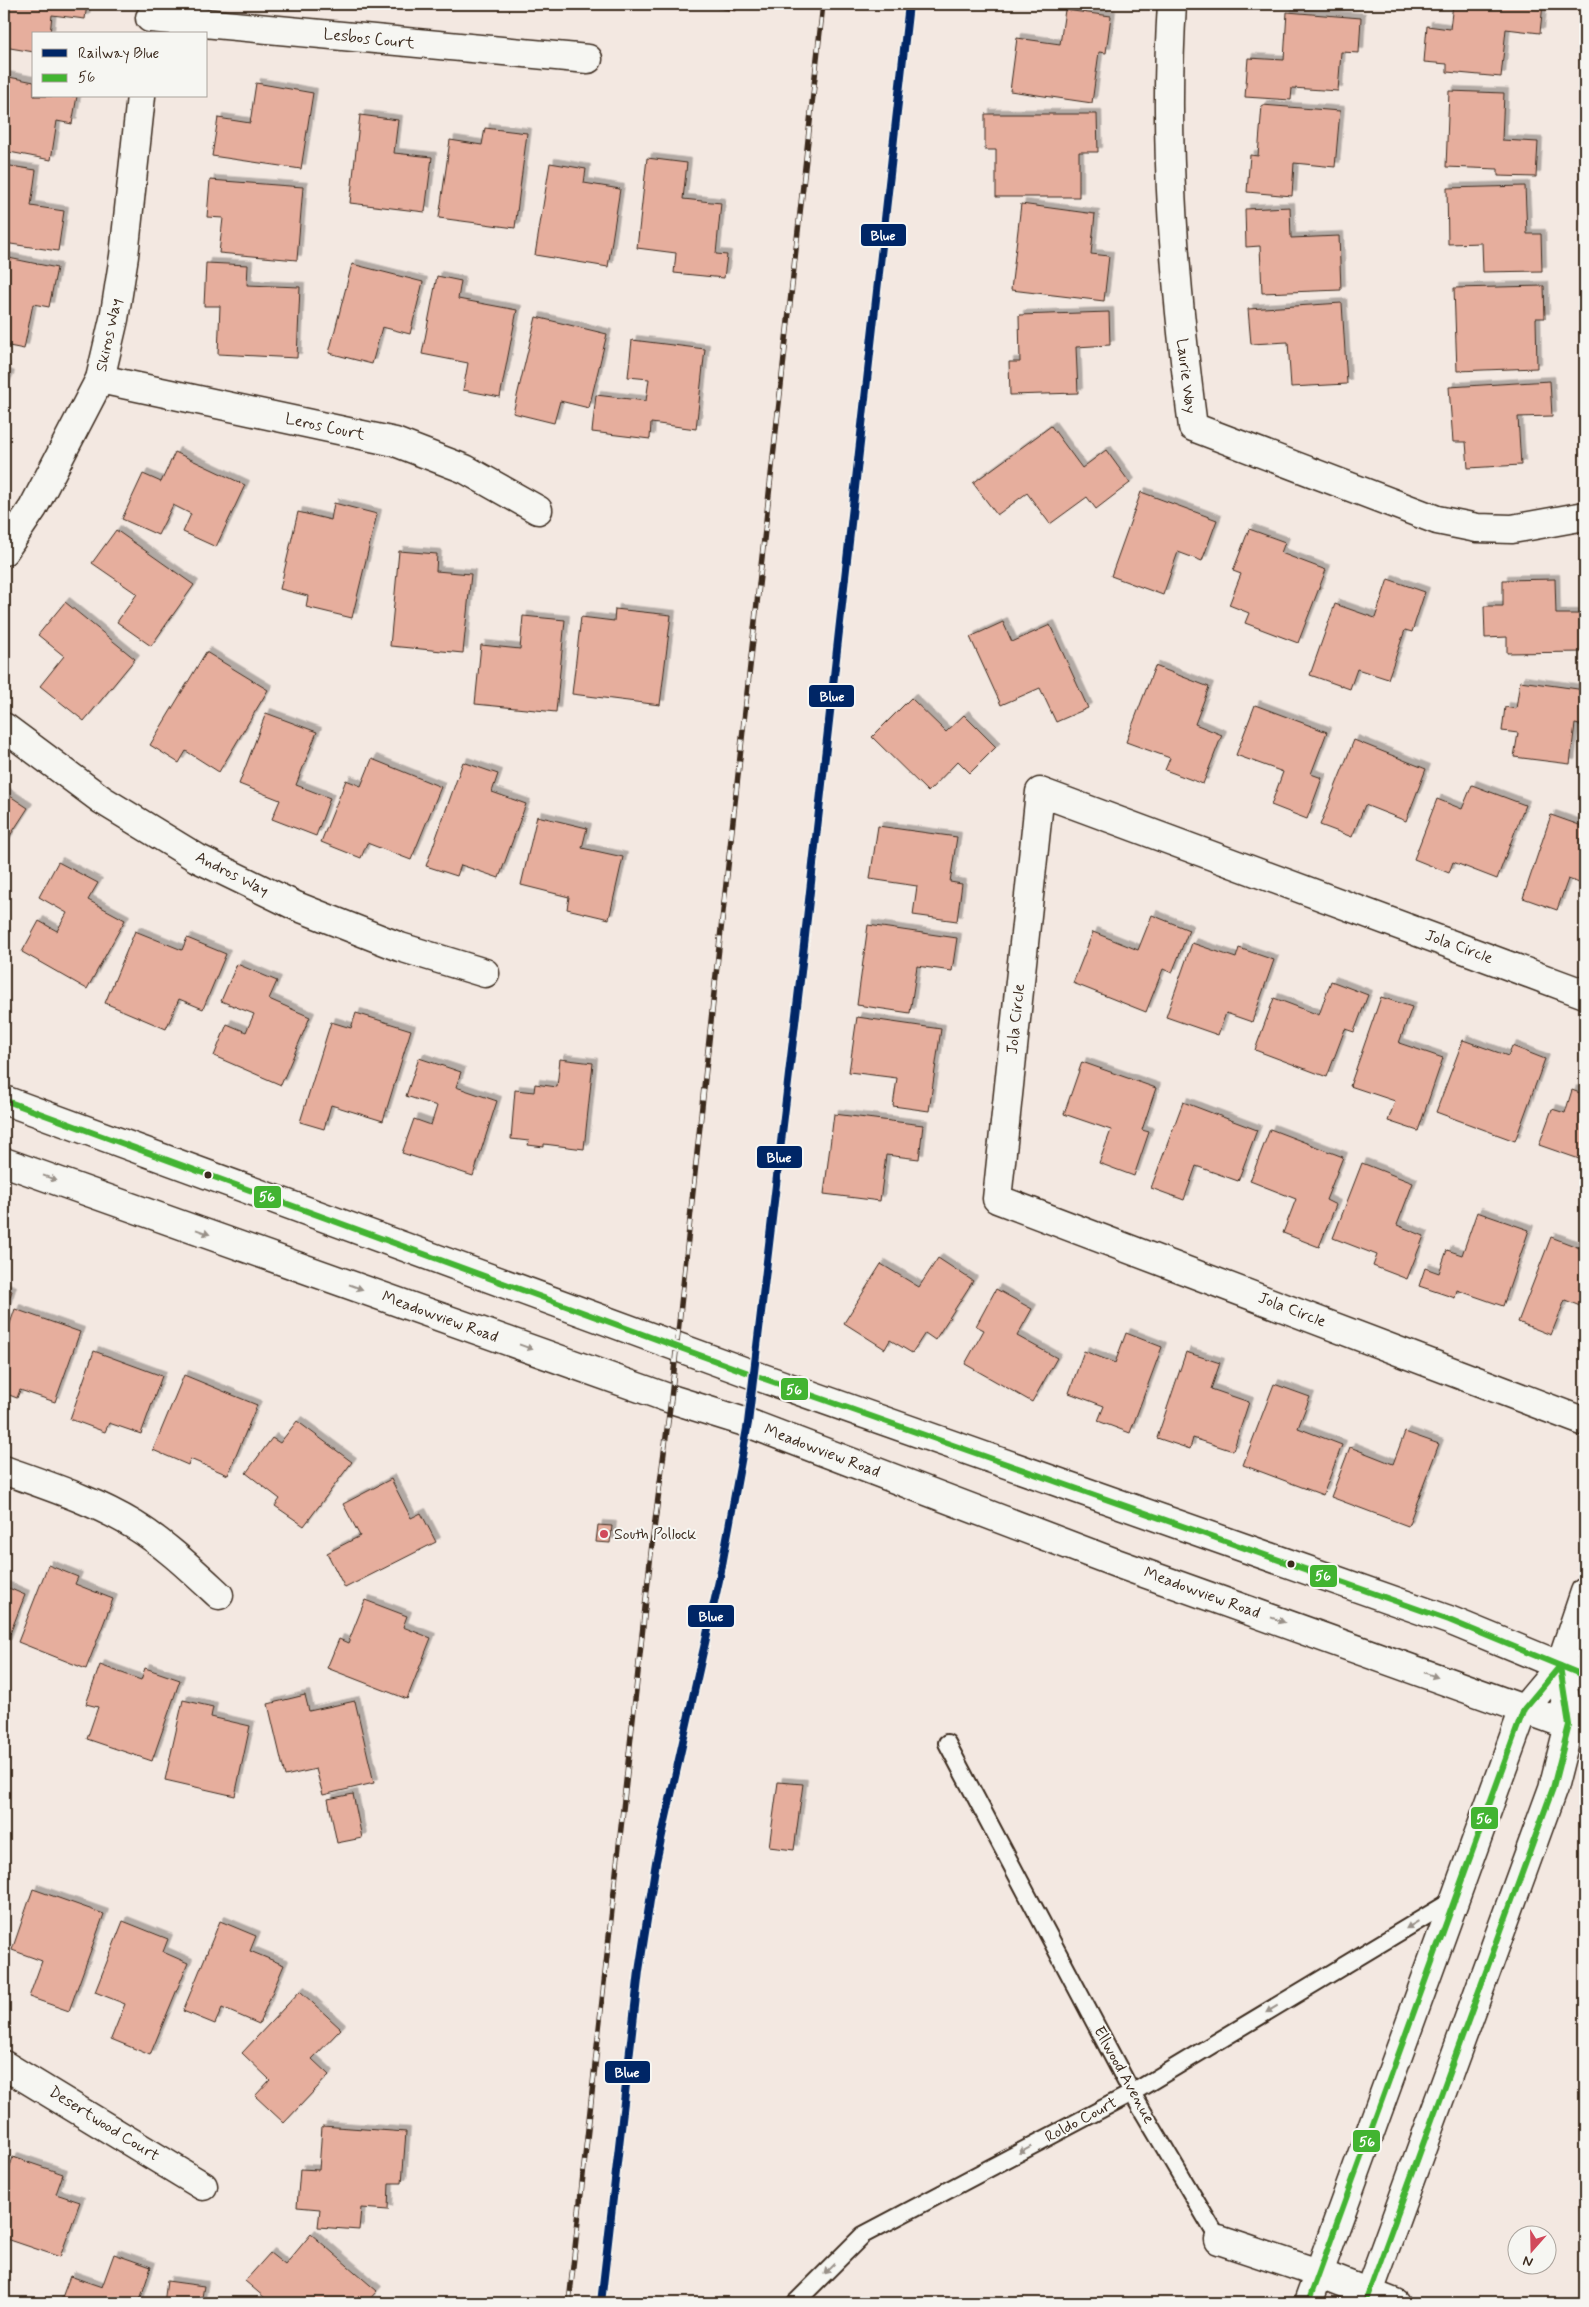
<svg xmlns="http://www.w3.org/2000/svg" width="1589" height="2307" font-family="Mynerve,sans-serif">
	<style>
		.building { fill: #e6ae9d; stroke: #3b2a1e; filter: url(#shadow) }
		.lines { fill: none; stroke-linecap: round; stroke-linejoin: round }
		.lane-casing { stroke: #3b2a1e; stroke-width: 20 }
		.street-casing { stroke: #3b2a1e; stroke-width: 31 }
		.secondary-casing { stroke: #3b2a1e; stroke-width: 31 }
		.lane { stroke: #f6f6f2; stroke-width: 16 }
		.street { stroke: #f6f6f2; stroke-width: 28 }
		.secondary { stroke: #f6f6f2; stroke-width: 28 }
		.rail-casing { stroke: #3b2a1e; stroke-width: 5.5 }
		.rail { stroke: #f6f6f2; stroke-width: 4; stroke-dasharray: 11; stroke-linecap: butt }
		.bus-1-casing { stroke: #f6f6f2; stroke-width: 10 }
		.bus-1 { stroke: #42b431; stroke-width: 6 }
		.rail-1-casing { stroke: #f6f6f2; stroke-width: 11 }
		.rail-1 { stroke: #002666; stroke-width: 8 }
		.oneway { fill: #989088 }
		.bus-dot { fill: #3b2a1e; stroke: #f6f6f2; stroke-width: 2 }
		.poi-dot { fill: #d1495b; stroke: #f6f6f2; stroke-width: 2 }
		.labels { text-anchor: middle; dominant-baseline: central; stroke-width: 4; stroke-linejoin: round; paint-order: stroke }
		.street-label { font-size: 16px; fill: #3b2a1e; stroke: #f6f6f2 }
		.poi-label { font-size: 16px; fill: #3b2a1e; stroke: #f6f6f2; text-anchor: start }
		.line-badge { stroke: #f6f6f2; stroke-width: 2 }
		.badge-label { font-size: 14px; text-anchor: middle; font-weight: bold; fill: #fff }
	</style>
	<defs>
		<filter id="shadow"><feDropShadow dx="4.5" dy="-4.5" stdDeviation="0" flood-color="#0004"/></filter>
	</defs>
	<rect width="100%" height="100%" fill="#f3e8e1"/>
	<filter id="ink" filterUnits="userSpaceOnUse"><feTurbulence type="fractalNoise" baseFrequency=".02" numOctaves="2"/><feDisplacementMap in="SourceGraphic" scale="10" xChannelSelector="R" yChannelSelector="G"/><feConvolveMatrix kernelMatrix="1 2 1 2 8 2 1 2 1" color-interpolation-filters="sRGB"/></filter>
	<g filter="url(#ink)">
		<g class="building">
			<polygon points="4,4 87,4 85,19 52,15 50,34 34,34 34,52 4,47"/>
			<polygon points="695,4 737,4 736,11"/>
			<polygon points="1453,4 1543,4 1540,33 1506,29 1501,77 1447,72 1447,64 1424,62 1427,26 1450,29"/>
			<polygon points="1065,10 1111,16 1106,53 1099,52 1092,103 1010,91 1017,38 1060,44"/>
			<polygon points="1287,12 1361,18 1359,53 1341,52 1338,91 1292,88 1291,100 1245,97 1248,58 1284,60"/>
			<polygon points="4,76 34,82 34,96 77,96 72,124 57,121 51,160 4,151"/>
			<polygon points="256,83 313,93 301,169 212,156 218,118 250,123"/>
			<polygon points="1449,91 1504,93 1502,140 1538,142 1536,177 1498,176 1498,169 1446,167"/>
			<polygon points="1262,105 1340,111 1335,167 1294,163 1292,196 1247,192 1250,155 1258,156"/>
			<polygon points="985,114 1097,114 1098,152 1079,152 1079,197 996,197 996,150 985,150"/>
			<polygon points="360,115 398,120 394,153 432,157 425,212 350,203"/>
			<polygon points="485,128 527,133 515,228 439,218 450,140 482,145"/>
			<polygon points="647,158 687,163 683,199 721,203 716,254 727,255 724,278 674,273 676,253 637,248"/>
			<polygon points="550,163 586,169 584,183 620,189 608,267 535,255"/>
			<polygon points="4,165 36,170 31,206 64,211 58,251 4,243"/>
			<polygon points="210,180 303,187 297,260 219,253 223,218 207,217"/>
			<polygon points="1525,186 1527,234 1541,234 1542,271 1483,272 1482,243 1448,244 1447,188"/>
			<polygon points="1021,204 1095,214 1091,254 1109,256 1104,301 1011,290"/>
			<polygon points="1290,207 1291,238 1339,236 1341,290 1262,293 1260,246 1246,247 1245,209"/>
			<polygon points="4,257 57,268 49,307 33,304 24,349 4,345"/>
			<polygon points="206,263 248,265 247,285 300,287 297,358 218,354 220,306 204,306"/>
			<polygon points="352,264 423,282 410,334 382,327 372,364 329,353"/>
			<polygon points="437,276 461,281 458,299 517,310 500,397 463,390 468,363 422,354"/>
			<polygon points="1544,286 1545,318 1536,318 1537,368 1457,371 1454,288"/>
			<polygon points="1342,303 1347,384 1291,387 1288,342 1251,344 1248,309"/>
			<polygon points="1109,312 1110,345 1076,347 1078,393 1010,395 1009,362 1020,362 1019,315"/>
			<polygon points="536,317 607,334 589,408 560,401 554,423 513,413"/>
			<polygon points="632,340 705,349 696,429 651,423 650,439 592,432 596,395 646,401 649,379 628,377"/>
			<polygon points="4,373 10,376 4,389"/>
			<polygon points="1550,381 1552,416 1518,417 1521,465 1468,468 1466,442 1453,442 1449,387"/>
			<polygon points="1051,426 1082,468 1106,450 1130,483 1096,509 1087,497 1050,524 1027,493 997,515 973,483"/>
			<polygon points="175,452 245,485 216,547 183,532 191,514 173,505 158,535 122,519 143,474 161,482"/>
			<polygon points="1141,492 1217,520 1202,561 1178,552 1163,595 1111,576"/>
			<polygon points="334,503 377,514 352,618 306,607 308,596 280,589 298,512 331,520"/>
			<polygon points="1249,529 1285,542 1281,553 1326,570 1298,643 1245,623 1249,613 1229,605 1241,574 1233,571"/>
			<polygon points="116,530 194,585 151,646 117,622 137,594 92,563"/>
			<polygon points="399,551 437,554 436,571 471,574 463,653 390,646"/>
			<polygon points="1388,579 1425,592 1412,632 1405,630 1388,679 1357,669 1350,689 1310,675 1335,604 1375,618"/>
			<polygon points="1555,579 1556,614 1585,614 1585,652 1507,653 1507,637 1485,638 1484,606 1503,606 1503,580"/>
			<polygon points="65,602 135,659 84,721 40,686 64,656 38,635"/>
			<polygon points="615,609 671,615 660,705 572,694 581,617 614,621"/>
			<polygon points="523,616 565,620 556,712 475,704 481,645 520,649"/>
			<polygon points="1003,622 1012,642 1050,625 1088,708 1056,722 1040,688 1001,705 970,637"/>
			<polygon points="206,652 268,690 219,772 186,751 179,763 150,745"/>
			<polygon points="1155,666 1209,687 1195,724 1222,735 1203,784 1165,770 1170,758 1126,742"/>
			<polygon points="1520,681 1585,690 1585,726 1575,724 1570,764 1514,757 1518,733 1502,731 1505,707 1516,709"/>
			<polygon points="911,698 946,732 964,715 996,747 970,773 958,761 928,792 872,737"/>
			<polygon points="1255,705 1327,732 1311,774 1322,778 1307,819 1271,805 1283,772 1236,755"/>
			<polygon points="266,713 317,732 296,785 330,798 316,836 272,819 280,800 239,784"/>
			<polygon points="1354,740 1426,769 1406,821 1365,805 1352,837 1320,825"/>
			<polygon points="372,759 441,787 411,860 367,843 361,858 321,842 346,780 361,786"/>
			<polygon points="463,762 498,774 492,792 526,804 499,878 461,865 457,876 426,866"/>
			<polygon points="1472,785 1525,805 1497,879 1453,862 1449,873 1414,859 1437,799 1462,809"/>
			<polygon points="4,792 28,808 4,845"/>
			<polygon points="1551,815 1585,827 1585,885 1568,879 1557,910 1523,898"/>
			<polygon points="537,816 587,828 582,848 623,857 609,919 567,909 569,897 521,885"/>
			<polygon points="878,826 957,837 950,882 962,884 957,921 913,915 917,886 870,879"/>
			<polygon points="58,862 98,883 88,900 125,920 87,989 22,952 39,921 57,931 67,913 39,897"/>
			<polygon points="1152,915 1189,930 1172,973 1163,969 1146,1012 1073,983 1093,932 1138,950"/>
			<polygon points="868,925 957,938 952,971 917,966 910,1013 857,1005"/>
			<polygon points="135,931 182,950 187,938 226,954 203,1009 179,999 166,1029 105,1003"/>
			<polygon points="1192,943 1236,958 1239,948 1274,960 1252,1022 1226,1013 1218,1035 1166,1017"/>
			<polygon points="237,964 277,981 269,999 310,1017 281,1085 214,1056 227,1024 246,1032 254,1014 221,1001"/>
			<polygon points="1331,981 1368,995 1354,1032 1345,1029 1327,1077 1255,1050 1274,998 1319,1015"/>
			<polygon points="1381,997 1412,1007 1399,1043 1443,1058 1418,1131 1388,1121 1395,1101 1350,1086"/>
			<polygon points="356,1013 411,1030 383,1121 331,1105 324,1129 300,1122 331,1022 351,1028"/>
			<polygon points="857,1017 941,1029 929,1111 893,1106 897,1078 849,1072"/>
			<polygon points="1463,1040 1508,1056 1512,1046 1545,1059 1515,1141 1436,1112"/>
			<polygon points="419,1058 461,1072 456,1087 497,1101 473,1176 402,1153 414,1119 431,1125 437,1106 406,1096"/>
			<polygon points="560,1059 593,1063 584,1149 544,1144 544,1147 528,1145 529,1141 511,1139 515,1090 534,1092 535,1084 557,1087"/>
			<polygon points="1082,1062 1156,1088 1142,1130 1149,1132 1134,1176 1099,1163 1111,1130 1064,1114"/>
			<polygon points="1572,1090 1585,1095 1585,1161 1539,1145 1552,1109 1565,1113"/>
			<polygon points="1183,1102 1257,1130 1238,1181 1196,1166 1184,1200 1151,1188"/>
			<polygon points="834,1114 923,1125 919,1159 886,1155 880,1201 824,1194"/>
			<polygon points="1270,1129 1343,1157 1326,1200 1336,1205 1319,1247 1283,1233 1296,1199 1250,1181"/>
			<polygon points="1362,1163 1413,1183 1397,1225 1424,1236 1407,1279 1373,1266 1377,1255 1333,1238"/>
			<polygon points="1477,1212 1529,1230 1503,1306 1457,1290 1455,1298 1419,1286 1425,1268 1439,1273 1447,1250 1462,1255"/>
			<polygon points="1551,1237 1585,1250 1585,1308 1565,1300 1551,1335 1518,1322"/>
			<polygon points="938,1258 973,1281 935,1340 925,1333 912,1353 890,1340 885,1349 844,1323 881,1264 919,1287"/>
			<polygon points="4,1288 12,1291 4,1315"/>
			<polygon points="996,1289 1032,1309 1017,1336 1057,1358 1032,1402 965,1364 984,1330 976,1326"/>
			<polygon points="15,1309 80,1332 55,1402 20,1390 17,1398 4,1393 4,1341"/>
			<polygon points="1126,1333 1162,1347 1130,1433 1098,1421 1104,1406 1069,1393 1084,1351 1115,1363"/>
			<polygon points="94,1351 162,1376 141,1434 109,1423 105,1432 70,1419"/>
			<polygon points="1186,1352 1220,1363 1211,1389 1249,1402 1233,1451 1193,1438 1190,1449 1157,1438"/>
			<polygon points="184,1375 257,1405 228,1475 190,1459 188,1465 153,1450"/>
			<polygon points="1274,1384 1310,1397 1298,1428 1342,1445 1323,1495 1243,1465"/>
			<polygon points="297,1421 352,1462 304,1526 275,1506 280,1499 246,1473 272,1438 280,1443"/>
			<polygon points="1405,1432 1439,1444 1408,1526 1331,1497 1350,1447 1393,1464"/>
			<polygon points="391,1479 411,1518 421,1513 436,1542 345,1588 327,1553 360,1536 343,1504"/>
			<polygon points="598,1525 612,1526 610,1543 596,1542"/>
			<polygon points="48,1565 78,1577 75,1584 113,1599 86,1669 18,1642"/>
			<polygon points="4,1586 25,1595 6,1644 4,1643"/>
			<polygon points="365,1600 407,1616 403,1627 431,1638 407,1699 327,1668 339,1639 348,1643"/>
			<polygon points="100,1665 141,1680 145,1668 180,1680 152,1761 87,1739 98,1707 86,1704"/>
			<polygon points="305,1695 309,1711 355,1701 374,1783 323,1795 316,1769 285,1776 268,1704"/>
			<polygon points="183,1700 213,1707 211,1717 250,1726 235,1796 165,1780"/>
			<polygon points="778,1782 803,1784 794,1850 769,1847"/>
			<polygon points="353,1794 362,1838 337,1843 328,1799"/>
			<polygon points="33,1889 104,1914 69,2011 29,1997 42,1961 12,1950"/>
			<polygon points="123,1921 168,1939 163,1952 188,1963 150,2055 111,2039 125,2004 95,1992"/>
			<polygon points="220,1921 256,1936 250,1951 284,1965 259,2024 222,2008 215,2024 183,2011"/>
			<polygon points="300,1991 341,2029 312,2059 329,2075 284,2123 255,2096 270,2080 242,2053"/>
			<polygon points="322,2126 406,2132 402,2183 389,2183 388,2210 361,2208 359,2230 318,2227 320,2209 297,2207 300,2169 319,2170"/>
			<polygon points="13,2157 63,2174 56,2194 80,2202 60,2257 4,2238 4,2185"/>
			<polygon points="311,2234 377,2291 366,2303 271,2303 245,2281 270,2253 285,2265"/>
			<polygon points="114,2254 151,2267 139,2303 60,2303 70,2276 102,2287"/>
			<polygon points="167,2281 204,2286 201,2303 164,2303"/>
		</g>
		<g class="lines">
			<defs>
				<g id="lane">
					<polyline points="947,1743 1132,2093 1219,2240"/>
					<polyline points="795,2303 863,2235 1132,2093 1453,1900"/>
				</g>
				<g id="street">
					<path d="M1172,4C1163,146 1175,287 1193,427L1437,520L1477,528L1512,529L1585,516"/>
					<polyline points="150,18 588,59"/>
					<polyline points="100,379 395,442 465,469 538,510"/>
					<polyline points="4,551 33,508 100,379 114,319 124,256 141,96"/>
					<polyline points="4,727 102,800 197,858 296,906 400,947 485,973"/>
					<polyline points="1585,994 1040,792 997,1199 1585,1422"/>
					<path d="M4,1470C48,1486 93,1500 134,1525C165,1544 192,1570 219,1595"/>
					<polyline points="1560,1666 1585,1592"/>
					<polyline points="4,2065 203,2186"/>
					<polyline points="1219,2240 1318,2273 1395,2303"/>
					<polyline points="1308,2303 1524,1709"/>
					<polyline points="1365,2303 1553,1788 1569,1725"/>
				</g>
				<g id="secondary">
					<polyline points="4,1100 754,1375 1449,1620 1585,1676"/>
					<polyline points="4,1162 671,1399 748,1423 1116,1563 1585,1731"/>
					<polyline points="1560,1666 1569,1725"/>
					<polyline points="1524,1709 1560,1666"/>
				</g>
			</defs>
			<use href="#lane" class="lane-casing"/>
			<use href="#street" class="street-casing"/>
			<use href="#secondary" class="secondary-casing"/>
			<use href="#lane" class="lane"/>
			<use href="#street" class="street"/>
			<use href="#secondary" class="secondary"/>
			<defs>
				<polyline id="rail" points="569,2303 652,1544 671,1399 714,993 823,4"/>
			</defs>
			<use href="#rail" class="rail-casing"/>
			<use href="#rail" class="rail"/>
			<defs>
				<g id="bus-1">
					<polyline points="4,1100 754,1375 1449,1620 1585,1676"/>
					<polyline points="1308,2303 1524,1709 1560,1666"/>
					<polyline points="1365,2303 1553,1788 1569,1725 1560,1666"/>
				</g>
			</defs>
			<use href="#bus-1" class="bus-1-casing"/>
			<use href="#bus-1" class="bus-1"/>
			<defs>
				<polyline id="rail-1" points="601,2303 639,1971 656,1862 720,1576 748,1423 801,972 909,4"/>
			</defs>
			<use href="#rail-1" class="rail-1-casing"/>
			<use href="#rail-1" class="rail-1"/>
		</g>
		<defs><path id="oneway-solid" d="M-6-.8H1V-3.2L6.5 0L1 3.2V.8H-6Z" transform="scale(1.25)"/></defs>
		<g class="oneway">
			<use href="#oneway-solid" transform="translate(50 1178) rotate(20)"/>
			<use href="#oneway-solid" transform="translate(203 1232) rotate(20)"/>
			<use href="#oneway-solid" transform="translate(356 1287) rotate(20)"/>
			<use href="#oneway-solid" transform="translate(526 1347) rotate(20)"/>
			<use href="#oneway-solid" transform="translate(1278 1620) rotate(20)"/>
			<use href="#oneway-solid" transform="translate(1431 1675) rotate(20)"/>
			<use href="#oneway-solid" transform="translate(1412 1925) rotate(149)"/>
			<use href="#oneway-solid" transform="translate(1272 2009) rotate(149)"/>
			<use href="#oneway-solid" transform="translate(1025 2150) rotate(152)"/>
			<use href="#oneway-solid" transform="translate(829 2269) rotate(135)"/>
		</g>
	</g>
	<g class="bus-dot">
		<circle cx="208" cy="1175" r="4.5"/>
		<circle cx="1291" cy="1564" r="4.5"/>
	</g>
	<circle class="poi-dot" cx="604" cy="1534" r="5"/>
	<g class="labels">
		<g class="street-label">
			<text transform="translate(369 39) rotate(6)">Lesbos Court</text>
			<text transform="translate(109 335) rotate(-78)">Skiros Way</text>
			<text transform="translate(1186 376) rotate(83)">Laurie Way</text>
			<text transform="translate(325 427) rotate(12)">Leros Court</text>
			<text transform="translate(232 874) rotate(27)">Andros Way</text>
			<text transform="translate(1459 947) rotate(20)">Jola Circle</text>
			<text transform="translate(1016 1019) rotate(-84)">Jola Circle</text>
			<text transform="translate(1292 1310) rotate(21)">Jola Circle</text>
			<text transform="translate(440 1317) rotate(20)">Meadowview Road</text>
			<text transform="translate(822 1451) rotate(21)">Meadowview Road</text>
			<text transform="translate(1202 1593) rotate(20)">Meadowview Road</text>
			<text transform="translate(1124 2075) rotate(61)">Ellwood Avenue</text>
			<text transform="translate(1081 2120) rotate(-28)">Roldo Court</text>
			<text transform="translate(104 2124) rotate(32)">Desertwood Court</text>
		</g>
		<g class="poi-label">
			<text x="614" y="1534">South Pollock</text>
		</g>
	</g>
	<g class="line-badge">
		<rect x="860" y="223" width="47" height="24" rx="5" fill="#002666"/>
		<rect x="808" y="684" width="47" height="24" rx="5" fill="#002666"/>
		<rect x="756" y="1145" width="47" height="24" rx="5" fill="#002666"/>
		<rect x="253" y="1185" width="29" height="24" rx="5" fill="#42b431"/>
		<rect x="780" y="1377" width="29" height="24" rx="5" fill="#42b431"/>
		<rect x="1309" y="1564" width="29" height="24" rx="5" fill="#42b431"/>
		<rect x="687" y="1604" width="48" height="24" rx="5" fill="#002666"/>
		<rect x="1470" y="1806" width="29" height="24" rx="5" fill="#42b431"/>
		<rect x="604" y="2060" width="47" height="24" rx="5" fill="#002666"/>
		<rect x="1352" y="2129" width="29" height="24" rx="5" fill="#42b431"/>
	</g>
	<g class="badge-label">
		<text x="883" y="240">Blue</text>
		<text x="832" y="701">Blue</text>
		<text x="779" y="1162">Blue</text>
		<text x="267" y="1201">56</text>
		<text x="794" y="1394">56</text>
		<text x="1323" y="1580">56</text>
		<text x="711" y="1621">Blue</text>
		<text x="1484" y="1823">56</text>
		<text x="627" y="2077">Blue</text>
		<text x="1367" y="2146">56</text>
	</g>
	<rect width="1589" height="2307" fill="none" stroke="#f6f6f2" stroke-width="20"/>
	<rect x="10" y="10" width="1569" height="2287" fill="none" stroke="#3b2a1e" stroke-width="2" filter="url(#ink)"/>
	<rect x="32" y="32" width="175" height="65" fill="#f6f6f2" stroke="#aba49d"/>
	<rect x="42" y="49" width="25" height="8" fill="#002666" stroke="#aba49d"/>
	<text x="78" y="58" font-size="15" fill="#3b2a1e">Railway Blue</text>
	<rect x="42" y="74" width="25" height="8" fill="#42b431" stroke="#aba49d"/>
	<text x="78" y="82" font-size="15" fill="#3b2a1e">56</text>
	<g transform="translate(1532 2250) rotate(200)"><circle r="24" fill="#f6f6f2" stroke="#aba49d"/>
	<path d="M0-4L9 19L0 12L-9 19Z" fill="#d1495b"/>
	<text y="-8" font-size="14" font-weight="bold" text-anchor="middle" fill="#3b2a1e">N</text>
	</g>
</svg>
